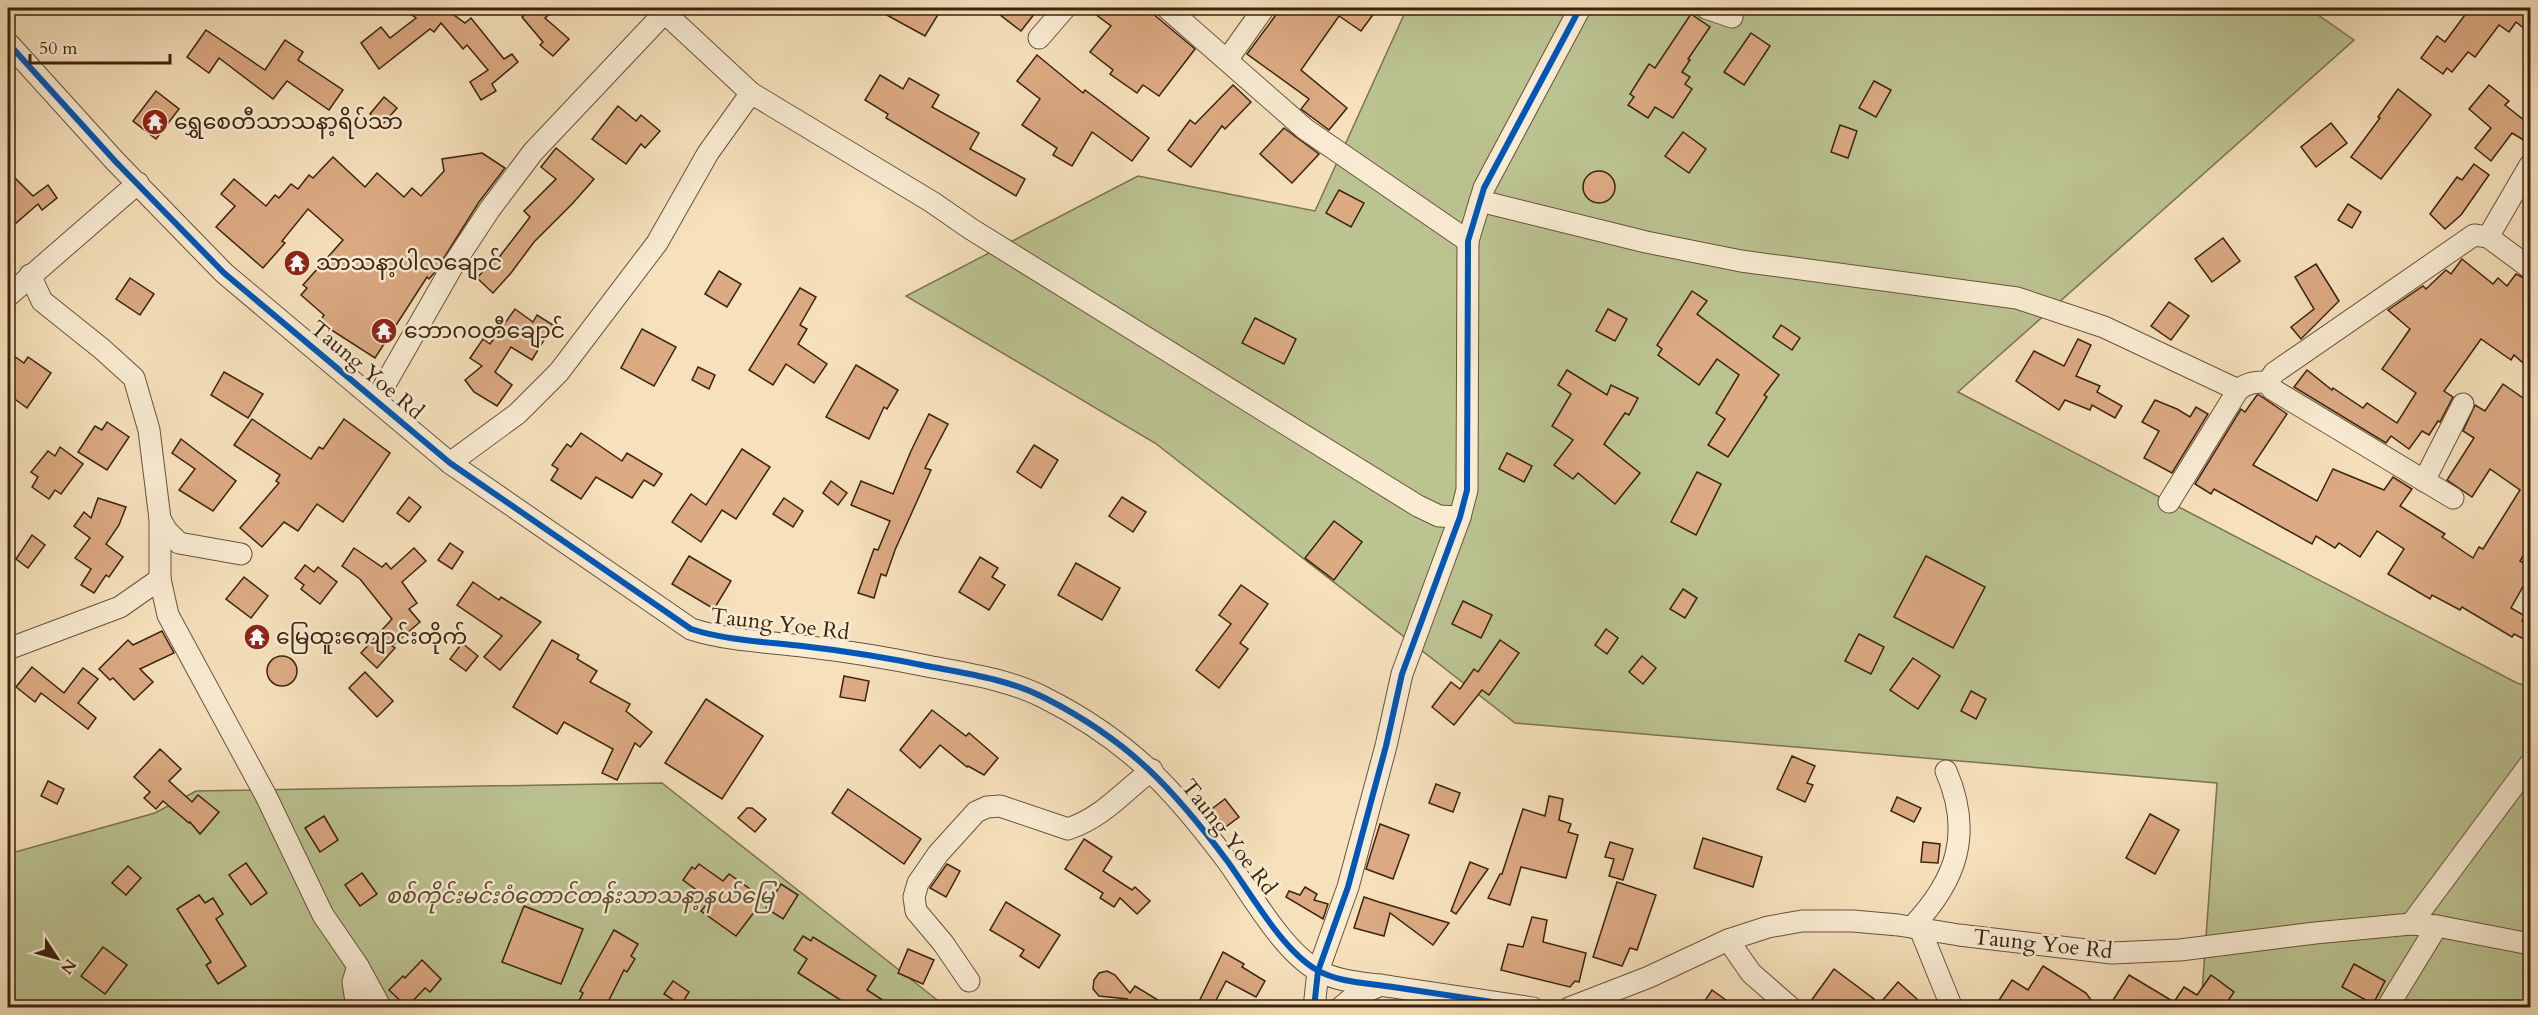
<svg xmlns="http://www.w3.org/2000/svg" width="2538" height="1015" font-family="Cardo,'Noto Sans Myanmar',serif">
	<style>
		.green { fill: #bbc391; stroke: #7b7350; stroke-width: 1.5 }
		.building { fill: #dcaa83; stroke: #3b230e; stroke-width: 1.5 }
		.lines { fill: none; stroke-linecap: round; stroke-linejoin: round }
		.minor-casing { stroke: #6a523a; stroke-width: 23 }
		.minor { stroke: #f9ecd3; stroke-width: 21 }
		.cycleway-casing { stroke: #f9ecd3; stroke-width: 10 }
		.cycleway { stroke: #0057b8; stroke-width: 6 }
		.labels { text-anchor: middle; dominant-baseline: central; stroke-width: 5; stroke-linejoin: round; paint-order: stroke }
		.poi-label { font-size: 22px; fill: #3b230e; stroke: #f9ecd3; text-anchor: start }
		.street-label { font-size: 22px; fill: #3b230e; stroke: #f9ecd3 }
		.park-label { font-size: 22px; font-style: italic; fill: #5b4b2f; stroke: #f9ecd3 }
	</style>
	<rect width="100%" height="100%" fill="#f6e1bc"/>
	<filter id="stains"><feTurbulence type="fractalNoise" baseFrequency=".00333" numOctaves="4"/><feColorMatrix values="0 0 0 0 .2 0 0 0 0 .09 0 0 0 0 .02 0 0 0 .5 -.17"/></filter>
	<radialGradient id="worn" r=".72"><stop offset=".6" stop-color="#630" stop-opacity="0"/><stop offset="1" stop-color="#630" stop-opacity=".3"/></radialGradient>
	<g class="green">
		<polygon points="1407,8 2308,8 2354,40 1958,392 2517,683 2530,687 2530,1007 2201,1007 2217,783 1515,723 1155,443 906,296 1138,176 1315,211"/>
		<polygon points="662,783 946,1007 8,1008 8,854 155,813 196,791"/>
	</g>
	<g class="building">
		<polygon points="402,8 453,8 450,12 465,23 471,18 504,59 512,54 518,62 492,84 496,91 481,100 470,82 488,70 467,45 463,49 441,23 434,32 430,29 379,69 361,43 381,27 390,38 416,18"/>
		<polygon points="533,8 557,8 545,18 569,39 553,56 540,45 543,42 522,17"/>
		<polygon points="874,8 942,8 925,36"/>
		<polygon points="991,8 1039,8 1021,31"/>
		<polygon points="1087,8 1146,8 1195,49 1159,96 1143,85 1137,93 1110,74 1113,70 1090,52 1111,26"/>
		<polygon points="1281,8 1378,8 1361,31 1339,16 1301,70 1347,108 1329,130 1301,109 1309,99 1247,54"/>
		<polygon points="2470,8 2530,8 2530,33 2516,22 2509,32 2499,25 2475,57 2468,52 2452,72 2447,68 2443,74 2421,58 2437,36 2445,42"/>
		<polygon points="1691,14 1710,27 1688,59 1690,60 1682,72 1690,77 1685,84 1692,89 1673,118 1655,107 1648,118 1628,105 1634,97 1630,94 1649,64 1655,68"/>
		<polygon points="206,30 265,70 285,40 303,52 298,60 343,90 329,110 287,81 273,99 219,58 209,73 187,57"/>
		<polygon points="1751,33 1770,46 1744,85 1724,72"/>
		<polygon points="1037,55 1083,93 1085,90 1149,138 1132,161 1092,132 1072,166 1053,155 1057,148 1022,125 1040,99 1017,81"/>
		<polygon points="880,75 903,89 909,78 939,95 932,107 979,133 970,149 1025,179 1016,196 886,118 888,114 865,100"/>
		<polygon points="1874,81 1891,90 1876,117 1859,108"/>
		<polygon points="1233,85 1251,102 1225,129 1222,126 1191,167 1168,150 1190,120 1195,124"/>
		<polygon points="2489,85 2509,101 2505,105 2530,125 2530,144 2512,133 2491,161 2475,148 2491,128 2469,109"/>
		<polygon points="2398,89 2431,115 2381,179 2351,157 2380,118 2378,117"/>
		<polygon points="156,91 179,109 156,139 133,121"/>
		<polygon points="384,97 397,108 382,125 370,114"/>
		<polygon points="618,106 636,121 641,115 660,131 645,148 641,144 626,164 592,139"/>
		<polygon points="2331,123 2347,143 2316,167 2301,147"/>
		<polygon points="1840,125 1857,131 1848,158 1831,152"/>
		<polygon points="1284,128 1319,154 1292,183 1260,154"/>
		<polygon points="1683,132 1706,149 1689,173 1665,156"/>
		<polygon points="556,148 594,179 573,203 534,242 511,273 493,293 477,278 495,258 497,260 530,217 524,211 556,179 541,167"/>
		<polygon points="482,153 505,168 479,202 435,272 429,279 427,277 375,358 319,322 324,315 301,295 307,288 303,285 343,240 308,209 282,241 285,243 263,268 216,227 235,206 221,194 234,179 266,206 275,195 279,198 291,184 298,189 309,175 313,178 333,157 365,187 377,173 404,197 412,188 421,196 444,171 442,159"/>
		<polygon points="2474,164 2489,175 2461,215 2445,229 2430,214 2457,177 2462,180"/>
		<circle cx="1599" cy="187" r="16"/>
		<polygon points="8,171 33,196 48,185 57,198 42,210 38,204 8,230"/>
		<polygon points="1339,190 1364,203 1351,227 1326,213"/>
		<polygon points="2348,204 2361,212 2352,228 2338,220"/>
		<polygon points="2223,238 2240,261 2212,282 2195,259"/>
		<polygon points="2462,259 2493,284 2498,278 2507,286 2516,274 2530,281 2530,369 2514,355 2511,360 2481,339 2444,391 2453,397 2440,422 2438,421 2429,435 2422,431 2409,449 2391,436 2386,443 2294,387 2307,370 2332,390 2333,388 2363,408 2367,403 2397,423 2416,393 2382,369 2410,329 2388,310 2423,286 2426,289 2446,270 2451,274"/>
		<polygon points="2316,264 2339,301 2301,339 2291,327 2314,309 2295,277"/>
		<polygon points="719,271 741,284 727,307 705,294"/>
		<polygon points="130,278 154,294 140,315 116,299"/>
		<polygon points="800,288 816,297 800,325 807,329 798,344 827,364 814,383 786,364 773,385 749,370"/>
		<polygon points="1692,291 1707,301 1697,314 1779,375 1764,395 1767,397 1728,457 1708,445 1725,419 1716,413 1739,375 1717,359 1699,385 1658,355 1662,349 1657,345"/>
		<polygon points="2169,302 2189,316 2171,340 2151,326"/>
		<polygon points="515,309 533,322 537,315 553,325 532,360 511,347 495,372 512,385 497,406 474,392 465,380 482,366 470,358 483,339 490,344"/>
		<polygon points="1608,309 1627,319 1615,341 1596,331"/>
		<polygon points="1255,318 1296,339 1284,364 1242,343"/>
		<polygon points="1781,325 1800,338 1792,350 1773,337"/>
		<polygon points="642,329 676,347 654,386 621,368"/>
		<polygon points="2078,339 2091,345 2076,376 2100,386 2097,392 2122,406 2115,418 2092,405 2090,410 2065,400 2059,410 2016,381 2034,351 2064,366"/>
		<polygon points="14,356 24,363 28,357 51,373 27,408 12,397 15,394 8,389 8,365"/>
		<polygon points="856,365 898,390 887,409 884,407 869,439 826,417"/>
		<polygon points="698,367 715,375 709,389 692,380"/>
		<polygon points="1567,370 1607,395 1611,385 1638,398 1629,415 1625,413 1604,444 1640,473 1615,504 1578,473 1573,479 1554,465 1573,440 1552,426 1571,394 1558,385"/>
		<polygon points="224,372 263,394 248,418 211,395"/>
		<polygon points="2503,384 2530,403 2530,544 2520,561 2530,567 2530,574 2511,608 2525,616 2522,621 2530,625 2530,642 2514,634 2512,637 2462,607 2460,610 2432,595 2430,599 2388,574 2404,549 2377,531 2360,557 2339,543 2335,548 2316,536 2312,544 2214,489 2211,494 2195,484 2241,409 2245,412 2257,395 2259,395 2287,414 2253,465 2317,501 2333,469 2384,490 2393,477 2412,489 2400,506 2445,534 2442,537 2473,558 2479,547 2483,549 2520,490 2490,469 2472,497 2447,480 2474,438 2463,431 2475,405 2485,411"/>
		<polygon points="2155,400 2177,409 2190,417 2196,407 2208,414 2172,473 2144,458 2159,431 2142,422"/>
		<polygon points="929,414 948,424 925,468 931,470 895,550 886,576 881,574 874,598 858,593 874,549 878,550 890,521 851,505 861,481 893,494 911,451"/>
		<polygon points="252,419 311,459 319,447 323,449 344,419 390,453 343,522 317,504 298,531 284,522 262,547 240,528 279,483 276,481 280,475 234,445"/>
		<polygon points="107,422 129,437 107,470 78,452 95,426 102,430"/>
		<polygon points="581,433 622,461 627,453 662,474 654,486 644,480 632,498 596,477 581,499 551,480 558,469 552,465 567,444 571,447"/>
		<polygon points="181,439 236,481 213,511 179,490 195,469 172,453"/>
		<polygon points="1034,445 1058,460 1041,488 1017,472"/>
		<polygon points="60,447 83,464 61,494 55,490 49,499 32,487 38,477 31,472 48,451 55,456"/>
		<polygon points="742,449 770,467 736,519 722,510 701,542 672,522 691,494 706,505"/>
		<polygon points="1507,453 1532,466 1524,482 1499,469"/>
		<polygon points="1697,472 1721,484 1696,535 1671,522"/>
		<polygon points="831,481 847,493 838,505 823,493"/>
		<polygon points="409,497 421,507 409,522 397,513"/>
		<polygon points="1122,497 1146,512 1133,532 1109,516"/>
		<polygon points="98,498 126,507 119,525 106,544 123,557 109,577 106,575 94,593 81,585 91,569 75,558 90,538 74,526 84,512 91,518"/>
		<polygon points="784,498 803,511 793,527 773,514"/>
		<polygon points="1334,521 1362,542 1334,580 1305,558"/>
		<polygon points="32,535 45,545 28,568 16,559"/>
		<polygon points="450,543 463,552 452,569 438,560"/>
		<polygon points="354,548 382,567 386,563 391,569 414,548 426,561 402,582 417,603 409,609 420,622 392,646 395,648 377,668 361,653 392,619 360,579 342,566"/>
		<polygon points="689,556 731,581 714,609 672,584"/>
		<polygon points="1926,556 1985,587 1953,648 1894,617"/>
		<polygon points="980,557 998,568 992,577 1005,585 989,610 959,592"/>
		<polygon points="1076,563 1120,588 1102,620 1058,595"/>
		<polygon points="305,565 314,572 318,567 337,582 320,604 301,589 304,585 295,578"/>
		<polygon points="244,577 268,596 251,618 226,599"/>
		<polygon points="473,582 499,600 501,597 541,622 500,670 484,657 502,636 457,605"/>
		<polygon points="1241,585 1268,604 1240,643 1248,649 1219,688 1196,670 1231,624 1219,615"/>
		<polygon points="1683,589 1697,598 1685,618 1670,609"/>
		<polygon points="1463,601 1492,615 1481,638 1452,624"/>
		<polygon points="1606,629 1618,638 1607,654 1595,645"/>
		<polygon points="162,631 174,653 140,669 153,682 134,700 113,678 110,680 99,669 128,640 133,645"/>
		<polygon points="1859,634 1884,647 1871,674 1845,661"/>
		<polygon points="552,640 579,655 577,659 597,671 590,682 630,704 626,711 652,732 640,747 635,743 617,780 602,773 613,749 564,722 557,734 513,707"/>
		<polygon points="1500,640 1519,653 1489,695 1482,690 1454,725 1432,707 1451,682 1460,689 1474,669 1478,672"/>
		<polygon points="462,643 478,656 466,671 450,659"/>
		<circle cx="282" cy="671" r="15"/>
		<polygon points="1642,656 1656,668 1643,684 1629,672"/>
		<polygon points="1913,658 1940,676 1918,709 1890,690"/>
		<polygon points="32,667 64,693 83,668 98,679 78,703 96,718 88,729 41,693 35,702 16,687"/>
		<polygon points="365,672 393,701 377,717 349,688"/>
		<polygon points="844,676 869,681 865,701 840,697"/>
		<polygon points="1971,691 1986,699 1976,719 1961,711"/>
		<polygon points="706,699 763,736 722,799 665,763"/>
		<polygon points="932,710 966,736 969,733 998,758 984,775 968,766 967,767 940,745 920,768 900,750"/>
		<polygon points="160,749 181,769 169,781 192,802 198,795 219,812 200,834 190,822 189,823 163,801 156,809 144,798 150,792 134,777"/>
		<polygon points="1792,756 1815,766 1807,783 1813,785 1805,802 1777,789"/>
		<polygon points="48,781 64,789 57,804 41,796"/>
		<polygon points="1436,784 1460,793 1453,812 1429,803"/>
		<polygon points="848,789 921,839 904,864 832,813"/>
		<polygon points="1549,796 1563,799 1559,820 1571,824 1568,832 1578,835 1566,878 1521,867 1510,905 1488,898 1500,874 1502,874 1523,809 1545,816"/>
		<polygon points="1897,797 1921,808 1914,822 1891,811"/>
		<polygon points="1225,799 1239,817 1223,829 1209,811"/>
		<polygon points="747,808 752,808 766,819 755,832 738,818"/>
		<polygon points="2150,814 2179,830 2155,874 2126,858"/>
		<polygon points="324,816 338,840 320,852 305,828"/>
		<polygon points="1380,824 1409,835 1393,879 1366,869"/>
		<polygon points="1703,838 1762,857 1753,887 1694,868"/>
		<polygon points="1084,839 1112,857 1103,871 1132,890 1135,887 1150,901 1137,914 1120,898 1114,907 1100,898 1103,893 1065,869"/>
		<polygon points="1610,842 1633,849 1623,880 1609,876 1614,859 1605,857"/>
		<polygon points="1923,842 1940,844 1938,863 1921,862"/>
		<polygon points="1470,862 1488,869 1456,914 1451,911"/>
		<polygon points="246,863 267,893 251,905 229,875"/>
		<polygon points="699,864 723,881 729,874 764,899 736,936 701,911 710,900 683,880 692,867 695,869"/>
		<polygon points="947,864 960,871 946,897 930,888"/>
		<polygon points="128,866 141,878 126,895 112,883"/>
		<polygon points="362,873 377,894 360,906 345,885"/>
		<polygon points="1617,882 1656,895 1637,950 1630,948 1622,966 1593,957"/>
		<polygon points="781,884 798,895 783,919 766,908"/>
		<polygon points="1305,887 1317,894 1314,900 1328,904 1323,919 1286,897 1289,891 1300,895"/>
		<polygon points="199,895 205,903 213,898 223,914 216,919 246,966 218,984 206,965 211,962 177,909"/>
		<polygon points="1364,897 1379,902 1449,923 1433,945 1390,913 1384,936 1354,928"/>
		<polygon points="1006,902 1060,935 1039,968 1020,956 1024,950 990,930"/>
		<polygon points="524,906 583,929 561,984 502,962"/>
		<polygon points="1532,917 1547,920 1543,942 1586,953 1579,982 1575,981 1570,987 1501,970 1508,944 1523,947"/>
		<polygon points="614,930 638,944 631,956 635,959 627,972 624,970 605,1008 575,1008 583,993 580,991"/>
		<polygon points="803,936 811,941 813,937 876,976 867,990 895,1008 853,1008 798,973 807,959 794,950"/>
		<polygon points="103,947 127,965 105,994 81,976"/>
		<polygon points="908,949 934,960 923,984 898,973"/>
		<polygon points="1223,952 1244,964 1242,967 1265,981 1256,997 1226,981 1212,1008 1196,1008"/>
		<polygon points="422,960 441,979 430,992 425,988 407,1007 389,990 403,976 405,978"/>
		<polygon points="2354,964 2385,981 2373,1004 2342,987"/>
		<polygon points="2043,966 2086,993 2097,1008 1994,1008 2012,980 2028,990"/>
		<polygon points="1834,969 1874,999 1868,1008 1819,1008 1811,1001"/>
		<polygon points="1107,971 1115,975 1130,993 1135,986 1171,1008 1122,1008 1127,999 1099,996 1093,989 1094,980 1099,973"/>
		<polygon points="2129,975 2174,1002 2184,987 2197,995 2211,975 2234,992 2223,1008 2108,1008"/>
		<polygon points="673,981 689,992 681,1005 664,994"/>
		<polygon points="1898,982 1917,999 1910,1008 1876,1008"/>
		<polygon points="1712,990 1737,1008 1700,1008"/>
	</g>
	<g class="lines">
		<defs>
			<g id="minor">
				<polyline points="1167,8 1305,129 1468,241"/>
				<polyline points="1706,8 1732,17"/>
				<polyline points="1039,38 1065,8"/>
				<path d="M8,43L115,161L224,273L450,463L691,629C724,640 767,642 802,646C846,651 889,658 932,667C970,674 1010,680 1045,698C1128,740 1173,788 1228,862C1251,894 1283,951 1317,970C1339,983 1369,983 1393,987C1440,994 1487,1001 1533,1008"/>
				<polyline points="1227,60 1264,8"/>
				<polyline points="751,93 932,202 971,229 1418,506 1439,516 1460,517"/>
				<polyline points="1480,201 1646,242 1741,261 2017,298 2104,327 2238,390"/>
				<polyline points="2488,237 2530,165"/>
				<polyline points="30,275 42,301 102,349 134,378 149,430 160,519 160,579 168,615 266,796 323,915 358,966 381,1008"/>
				<polyline points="8,296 138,183"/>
				<polyline points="2268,382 2274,373 2474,235 2488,237 2530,268"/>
				<polyline points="2268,382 2272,389 2453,498"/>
				<polyline points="376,400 455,262 490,209 533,152 669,8"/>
				<polyline points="450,463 517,414 559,372 657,243 708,153 751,93 665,13"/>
				<polyline points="2424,481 2463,404"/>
				<path d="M2169,502L2238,390C2248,382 2256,382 2268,382"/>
				<polyline points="160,519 167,531 179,543 241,554"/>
				<polyline points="8,649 120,607 160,579"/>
				<polyline points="2411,924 2530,764"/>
				<path d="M1912,927C1957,880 1973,833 1946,771"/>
				<polyline points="1920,929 1952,1008"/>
				<polyline points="1728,940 1751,973 1791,1008"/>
				<path d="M969,981L943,943L916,911L914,897L918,883L938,854L976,812L987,807L1000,806L1068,829C1105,816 1121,793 1152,770"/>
				<polyline points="357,1008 353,982 358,966"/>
				<polyline points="1314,1008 1318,971 1348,887 1386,746 1402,674 1460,517 1467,490 1468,241 1484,188 1580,8"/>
				<polyline points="1340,1008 1352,998 1381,985"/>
				<polyline points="1569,1008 1649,977 1728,940 1768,927 1802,921 1853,921 1898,925 1959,935 2112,953 2180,950 2315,933 2411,924 2437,926 2530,944"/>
				<polyline points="2387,1008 2437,926"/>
			</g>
		</defs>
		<use href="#minor" class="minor-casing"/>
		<use href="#minor" class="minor"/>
		<defs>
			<g id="cycleway">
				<path d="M8,43L115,161L224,273L450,463L691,629C724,640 767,642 802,646C846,651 889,658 932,667C970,674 1010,680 1045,698C1128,740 1173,788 1228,862C1251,894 1283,951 1317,970C1339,983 1369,983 1393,987C1440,994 1487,1001 1533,1008"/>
				<polyline points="1314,1008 1318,971 1348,887 1386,746 1402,674 1460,517 1467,490 1468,241 1484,188 1580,8"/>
			</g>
		</defs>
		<use href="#cycleway" class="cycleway-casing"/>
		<use href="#cycleway" class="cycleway"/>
	</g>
	<defs>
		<symbol id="temple-disc" viewBox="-11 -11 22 22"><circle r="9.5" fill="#8f2418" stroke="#f9ecd3"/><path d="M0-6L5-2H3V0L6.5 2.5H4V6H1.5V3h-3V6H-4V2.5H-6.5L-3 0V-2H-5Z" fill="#fff"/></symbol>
	</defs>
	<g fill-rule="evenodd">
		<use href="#temple-disc" x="140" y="107" width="30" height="30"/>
		<use href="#temple-disc" x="282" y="248" width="30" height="30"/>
		<use href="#temple-disc" x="369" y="316" width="30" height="30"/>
		<use href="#temple-disc" x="242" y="622" width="30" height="30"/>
	</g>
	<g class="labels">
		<g class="poi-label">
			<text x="174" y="122">ရွှေစေတီသာသနာ့ရိပ်သာ</text>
			<text x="316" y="263">သာသနာ့ပါလချောင်</text>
			<text x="404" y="331">ဘောဂဝတီချောင်</text>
			<text x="276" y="637">မြေထူးကျောင်းတိုက်</text>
		</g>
		<g class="street-label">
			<text transform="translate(367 370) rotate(40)">Taung Yoe Rd</text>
			<text transform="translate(780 624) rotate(7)">Taung Yoe Rd</text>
			<text transform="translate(1229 837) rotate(52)">Taung Yoe Rd</text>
			<text transform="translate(2043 944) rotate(6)">Taung Yoe Rd</text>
		</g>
		<g class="park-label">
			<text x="580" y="896">စစ်ကိုင်းမင်းဝံတောင်တန်းသာသနာ့နယ်မြေ</text>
		</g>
	</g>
	<rect width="2538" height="1015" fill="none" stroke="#f6e1bc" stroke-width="30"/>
	<rect x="9" y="9" width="2520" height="997" fill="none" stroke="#3b230e" stroke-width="3"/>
	<rect x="15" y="15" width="2508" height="985" fill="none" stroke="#3b230e" stroke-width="1.5"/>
	<g transform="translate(57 958) rotate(126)" stroke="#f9ecd3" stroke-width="4.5" paint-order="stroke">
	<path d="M0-4.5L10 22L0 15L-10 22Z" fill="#3b230e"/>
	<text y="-9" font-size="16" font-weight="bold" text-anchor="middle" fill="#3b230e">N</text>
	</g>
	<path d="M30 54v9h140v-9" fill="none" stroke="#3b230e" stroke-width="3"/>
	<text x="39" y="54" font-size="18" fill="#3b230e" stroke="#f9ecd3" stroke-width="4.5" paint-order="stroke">50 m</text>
	<rect width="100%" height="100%" filter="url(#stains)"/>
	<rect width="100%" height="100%" fill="url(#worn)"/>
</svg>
